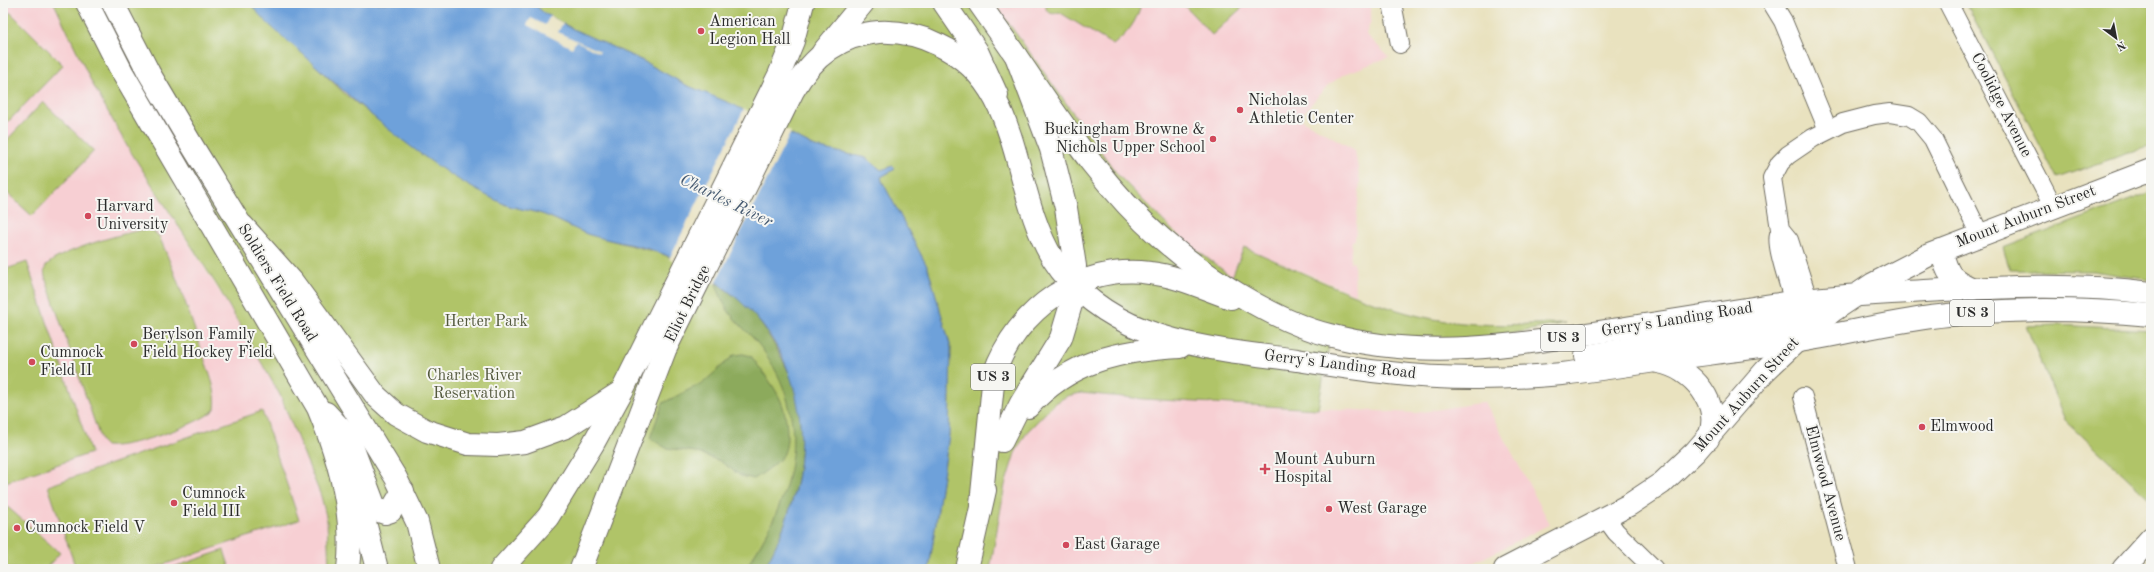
<svg xmlns="http://www.w3.org/2000/svg" width="2154" height="572" font-family="'Old Standard TT',serif">
	<style>
		.built { fill: #f7cfd3 }
		.green { fill: #b0c468; stroke: #6e784a }
		.forest { fill: #8caa5c; stroke: #5c6a44 }
		.water { fill: #6ea1da; stroke: #4c6682 }
		.pier { fill: #e9e2bf }
		.lines { fill: none; stroke-linecap: round; stroke-linejoin: round }
		.minor-casing { stroke: #6e6b5f; stroke-width: 20 }
		.major-casing { stroke: #6e6b5f; stroke-width: 24 }
		.highway-casing { stroke: #6e6b5f; stroke-width: 24 }
		.minor { stroke: #fff; stroke-width: 18 }
		.major { stroke: #fff; stroke-width: 22 }
		.highway { stroke: #fff; stroke-width: 22 }
		.poi-dot { fill: #d1495b; stroke: #f6f6f2; stroke-width: 1.5 }
		.labels { text-anchor: middle; dominant-baseline: central; stroke-width: 4; stroke-linejoin: round; paint-order: stroke }
		.shield { fill: #f6f6f2; stroke: #686867; stroke-width: 1 }
		.shield-label { font-size: 15px; font-weight: bold; fill: #2b2b2b }
		.poi-label { font-size: 16px; fill: #2b2b2b; stroke: #f6f6f2; text-anchor: start }
		.street-label { font-size: 16px; fill: #2b2b2b; stroke: #f6f6f2 }
		.park-label { font-size: 16px; fill: #53593d; stroke: #f6f6f2 }
		.water-label { font-size: 17px; font-style: italic; fill: #465a71; stroke: #f6f6f2 }
	</style>
	<rect width="100%" height="100%" fill="#f6f6f2"/>
	<filter id="ink" filterUnits="userSpaceOnUse"><feTurbulence type="fractalNoise" baseFrequency=".025" numOctaves="2"/><feDisplacementMap in="SourceGraphic" scale="8" xChannelSelector="R" yChannelSelector="G"/><feConvolveMatrix kernelMatrix="1 2 1 2 8 2 1 2 1" color-interpolation-filters="sRGB"/></filter>
	<filter id="wash" filterUnits="userSpaceOnUse"><feTurbulence type="fractalNoise" baseFrequency=".012" numOctaves="4" result="noise"/><feDisplacementMap in="SourceGraphic" scale="16" xChannelSelector="R" yChannelSelector="G"/><feGaussianBlur stdDeviation="0.9" result="paint"/><feColorMatrix in="noise" values="0 0 0 0 0 0 0 0 0 0 0 0 0 0 0 0 0 1.4 0 .05"/><feComposite in="paint" operator="in"/></filter>
	<g filter="url(#wash)">
		<rect width="100%" height="100%" fill="#e9e2bf"/>
		<g class="built">
			<polygon points="3,3 54,3 92,83 127,146 245,332 280,395 321,496 327,520 329,569 3,569"/>
			<polygon points="994,3 1371,3 1371,21 1366,34 1389,57 1345,74 1328,85 1299,118 1355,150 1360,181 1355,240 1352,241 1350,263 1354,262 1355,294 1244,247 1232,277 1200,254 1158,217 1117,174"/>
			<polygon points="1077,393 1144,399 1416,413 1485,402 1550,524 1462,569 990,569 1005,485 1015,453 1027,432 1049,409 1063,398"/>
		</g>
		<g class="green">
			<polygon points="54,3 250,3 346,95 413,147 476,188 506,205 543,214 587,234 663,254 715,282 789,372 801,459 764,569 329,569 327,520 321,496 280,395 218,287 127,146 92,83"/>
			<path d="M533,3H994L1117,174L1178,236L1232,277L1244,247C1307,274 1379,312 1446,321C1486,327 1525,324 1565,323L1516,333L1433,343L1332,328L1318,409L1144,399L1081,393L1067,396L1054,404L1027,432L1015,453L1005,485L990,569H929L949,435L951,348L928,268L882,181L881,177L895,169L893,166L881,170L866,158L815,147L743,110L686,85L643,61L573,29L544,13Z"/>
			<path d="M1046,3H1141V4C1136,23 1128,33 1113,45L1059,12C1054,15 1049,14 1046,9Z"/>
			<polygon points="1182,3 1247,3 1212,35"/>
			<polygon points="1966,3 2151,3 2151,145 2057,178"/>
			<polygon points="10,12 63,65 3,127 3,20"/>
			<polygon points="43,102 94,151 32,216 3,189 3,144"/>
			<polygon points="2151,192 2151,280 2093,271 2010,270 2003,248"/>
			<path d="M150,229L159,236C176,275 190,314 203,355C208,370 218,392 215,409C202,424 126,449 106,446L101,441L45,277C44,273 44,268 47,265C59,251 131,230 150,229Z"/>
			<polygon points="27,262 91,453 3,483 3,270"/>
			<polygon points="2057,325 2151,330 2151,500 2065,420 2026,326"/>
			<polygon points="262,411 299,520 150,569 76,569 48,486"/>
			<polygon points="3,503 60,553 45,569 3,569"/>
			<polygon points="224,550 230,569 168,569"/>
		</g>
		<g class="forest">
			<path d="M715,282C725,289 735,296 744,304C757,316 766,331 775,346C783,361 792,376 796,393C810,453 793,517 764,569H745C791,501 815,426 765,353C756,339 743,329 733,317C724,307 720,294 715,282Z"/>
			<path d="M743,354L751,356C771,384 787,398 787,435C787,443 786,452 781,458C774,466 763,473 754,479L741,476L720,461L695,452L666,448L650,438L663,403L704,382L734,355Z"/>
		</g>
		<path class="water" d="M250,3H533L544,13L573,29L643,61L686,85L732,104L815,147L866,158L881,170L893,166L895,169L881,177L882,181L928,268L951,348L949,435L929,569H764C835,442 804,310 663,254C639,244 611,242 587,234C571,228 558,219 542,214C530,210 516,209 504,204C431,171 362,108 304,55C286,39 264,23 250,3Z"/>
		<g class="pier">
			<polygon points="550,16 563,23 558,32 600,51 599,53 576,41 572,48 527,25 531,18 545,25"/>
			<polygon points="744,109 791,132 715,284 669,259"/>
		</g>
	</g>
	<g filter="url(#ink)">
		<g class="lines">
			<defs>
				<g id="minor">
					<polyline points="1392,3 1400,44"/>
					<polyline points="1772,3 1783,21 1828,130"/>
					<polyline points="1948,3 2053,206"/>
					<path d="M1779,234C1775,246 1790,285 1793,301"/>
					<polyline points="1808,299 1789,240 1780,229 1772,178 1780,163 1788,155 1813,138 1843,123 1874,115 1890,113 1909,116 1919,122 1933,139 1980,235"/>
					<polyline points="1803,397 1848,569"/>
					<polyline points="1605,517 1616,532 1654,569"/>
				</g>
				<g id="major">
					<path d="M87,3L122,72L318,408C339,458 355,514 348,569"/>
					<polyline points="113,3 149,73 193,147 396,478 417,522 429,569"/>
					<polyline points="944,3 977,51 997,95"/>
					<polyline points="823,52 863,3"/>
					<polyline points="326,413 341,429 352,446 376,510 385,513 391,511 403,491"/>
					<polyline points="1505,569 1629,505 1662,483 1695,452 1765,371 1803,335 1834,310 1873,284 1929,255 2151,170"/>
					<polyline points="2123,569 2151,538"/>
				</g>
				<g id="highway">
					<polyline points="979,3 1016,56 1051,149 1066,208 1075,266 1072,301 1061,338 1021,403 1002,441"/>
					<path d="M1016,56C1060,120 1102,186 1161,238C1204,276 1274,321 1329,335C1421,360 1513,346 1605,331C1667,322 1730,311 1792,302C1836,295 1880,294 1924,291C2000,287 2075,283 2151,293"/>
					<polyline points="243,226 292,281 376,396 396,414 427,431 468,444 498,445 525,442 566,427 619,393"/>
					<path d="M1941,250C1948,275 1949,278 1973,289"/>
					<polyline points="1586,356 1788,322 1841,302"/>
					<path d="M1658,362C1692,367 1724,405 1708,439"/>
					<path d="M1028,407C1069,361 1121,350 1180,347"/>
					<polyline points="329,434 358,495 377,569"/>
					<path d="M981,504L994,374C1016,310 1081,263 1150,273C1178,276 1205,289 1231,298"/>
					<polyline points="501,569 548,517 593,444 622,391 779,75 793,41 803,3"/>
					<path d="M581,569L665,350L793,91C812,57 839,35 879,32C900,31 921,36 939,45C1024,84 1010,189 1053,259C1073,291 1109,317 1144,330C1193,349 1246,353 1297,360C1328,365 1359,370 1390,373C1446,380 1505,379 1562,374C1595,370 1629,365 1662,360C1706,354 1750,349 1794,342C1846,334 1896,320 1948,315C2015,308 2084,309 2151,315"/>
					<polyline points="967,569 985,490"/>
				</g>
			</defs>
			<use href="#minor" class="minor-casing"/>
			<use href="#major" class="major-casing"/>
			<use href="#highway" class="highway-casing"/>
			<use href="#minor" class="minor"/>
			<use href="#major" class="major"/>
			<use href="#highway" class="highway"/>
		</g>
	</g>
	<g class="poi-dot">
		<circle cx="701" cy="31" r="4"/>
		<circle cx="1240" cy="110" r="4"/>
		<circle cx="1213" cy="139" r="4"/>
		<circle cx="88" cy="216" r="4"/>
		<circle cx="134" cy="344" r="4"/>
		<circle cx="32" cy="362" r="4"/>
		<circle cx="1922" cy="427" r="4"/>
		<path d="M1263 463h4v4h4v4h-4v4h-4v-4h-4v-4h4z"/>
		<circle cx="174" cy="503" r="4"/>
		<circle cx="1329" cy="509" r="4"/>
		<circle cx="17" cy="528" r="4"/>
		<circle cx="1066" cy="545" r="4"/>
	</g>
	<g class="labels">
		<g class="shield">
			<rect x="1950" y="300" width="44" height="26" rx="3"/>
			<rect x="1541" y="325" width="44" height="26" rx="3"/>
			<rect x="971" y="364" width="44" height="26" rx="3"/>
		</g>
		<g class="shield-label">
			<text x="1972" y="313">US 3</text>
			<text x="1563" y="338">US 3</text>
			<text x="993" y="377">US 3</text>
		</g>
		<g class="poi-label">
			<text x="709" y="22">American<tspan x="709" dy="18">Legion Hall</tspan></text>
			<text x="1248" y="101">Nicholas<tspan x="1248" dy="18">Athletic Center</tspan></text>
			<text x="1205" y="130" text-anchor="end">Buckingham Browne &amp;<tspan x="1205" dy="18">Nichols Upper School</tspan></text>
			<text x="96" y="207">Harvard<tspan x="96" dy="18">University</tspan></text>
			<text x="142" y="335">Berylson Family<tspan x="142" dy="18">Field Hockey Field</tspan></text>
			<text x="40" y="353">Cumnock<tspan x="40" dy="18">Field II</tspan></text>
			<text x="1930" y="427">Elmwood</text>
			<text x="1274" y="460">Mount Auburn<tspan x="1274" dy="18">Hospital</tspan></text>
			<text x="182" y="494">Cumnock<tspan x="182" dy="18">Field III</tspan></text>
			<text x="1337" y="509">West Garage</text>
			<text x="25" y="528">Cumnock Field V</text>
			<text x="1074" y="545">East Garage</text>
		</g>
		<g class="street-label">
			<text transform="translate(2001 105) rotate(63)">Coolidge Avenue</text>
			<text transform="translate(2026 217) rotate(-21)">Mount Auburn Street</text>
			<text transform="translate(277 283) rotate(58)">Soldiers Field Road</text>
			<text transform="translate(688 304) rotate(-64)">Eliot Bridge</text>
			<text transform="translate(1677 320) rotate(-9)">Gerry's Landing Road</text>
			<text transform="translate(1340 365) rotate(7)">Gerry's Landing Road</text>
			<text transform="translate(1747 395) rotate(-48)">Mount Auburn Street</text>
			<text transform="translate(1825 483) rotate(75)">Elmwood Avenue</text>
		</g>
		<g class="park-label">
			<text x="486" y="322">Herter Park</text>
			<text x="474" y="376">Charles River<tspan x="474" dy="18">Reservation</tspan></text>
		</g>
		<g class="water-label">
			<text transform="translate(726 201) rotate(26)">Charles River</text>
		</g>
	</g>
	<rect width="2154" height="572" fill="none" stroke="#f6f6f2" stroke-width="16"/>
	<g transform="translate(2116 38) rotate(148)" stroke="#f6f6f2" stroke-width="3" paint-order="stroke">
	<path d="M0-3L7 15L0 10L-7 15Z" fill="#2b2b2b"/>
	<text y="-6" font-size="11" font-weight="bold" text-anchor="middle" fill="#2b2b2b">N</text>
	</g>
</svg>
